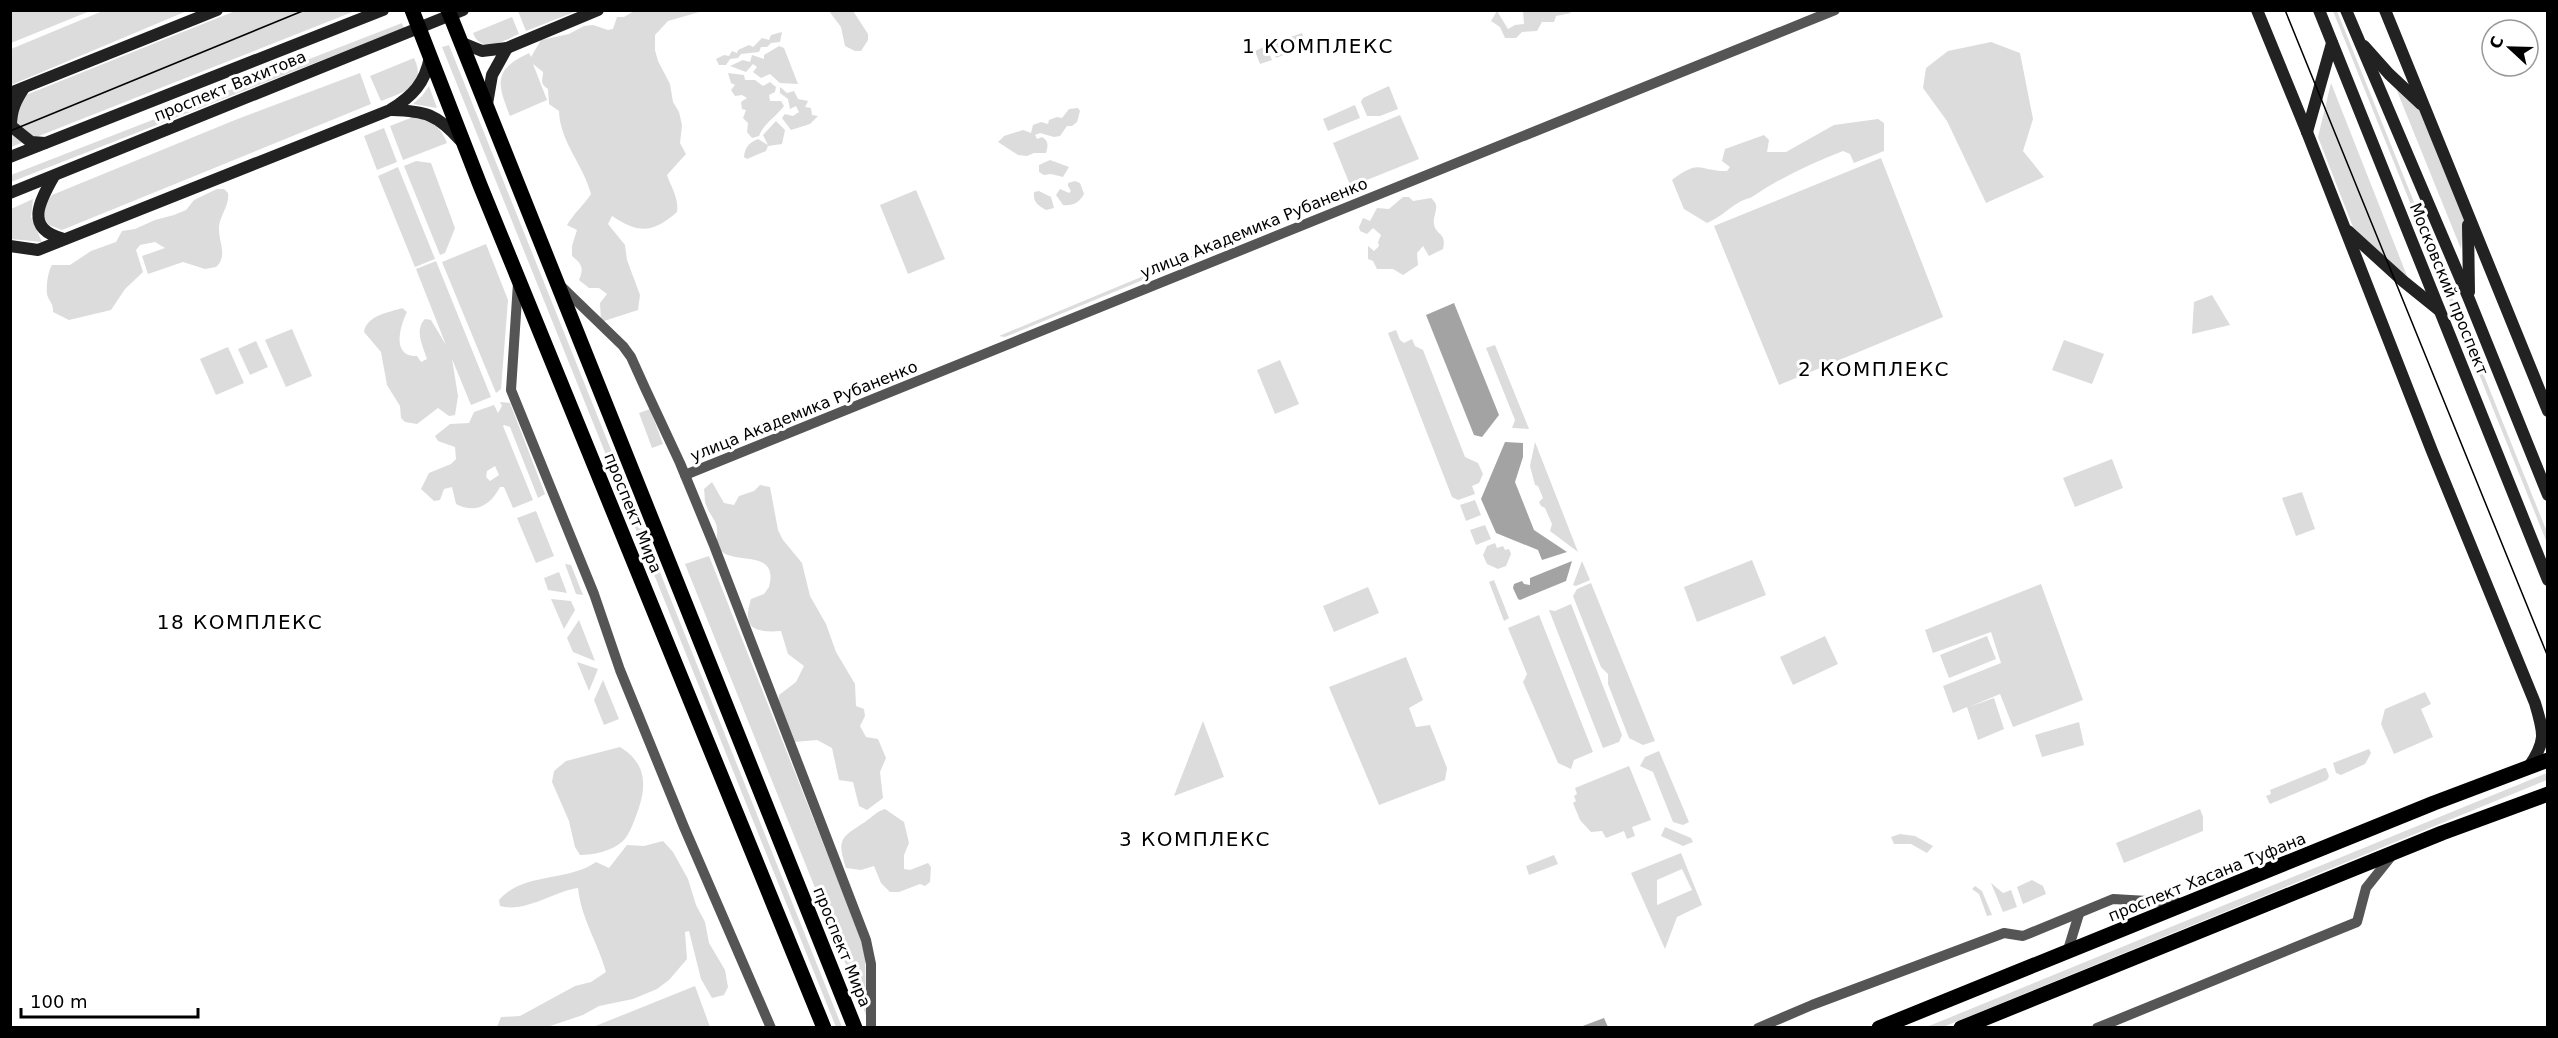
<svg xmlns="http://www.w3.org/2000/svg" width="2558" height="1038" font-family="'DejaVu Sans',sans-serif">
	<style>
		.green { fill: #dcdcdc; fill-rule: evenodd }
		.water { fill: #a3a3a3 }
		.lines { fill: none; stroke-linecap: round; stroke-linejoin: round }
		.street { stroke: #555; stroke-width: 10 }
		.secondary { stroke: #222; stroke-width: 12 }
		.primary { stroke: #000; stroke-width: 15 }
		.tram { stroke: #000; stroke-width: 1.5 }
		.labels { text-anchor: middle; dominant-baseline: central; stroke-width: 6; stroke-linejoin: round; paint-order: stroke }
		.street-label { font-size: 16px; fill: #000; stroke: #fff }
		.quarter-label { font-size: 20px; letter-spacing: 1.5px; fill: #000; stroke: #fff }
	</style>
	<rect width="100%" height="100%" fill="#fff"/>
	<g class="green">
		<polygon points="11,10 90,10 90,11 11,43"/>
		<polygon points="105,10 187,11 11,85 11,49"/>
		<polygon points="235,11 355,11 11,147 11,101"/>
		<polygon points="518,11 577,11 526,31"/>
		<path d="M634,11H703L668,21L655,35V50L658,61L670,84L673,102L679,112L682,125L680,143L686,154L667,175C671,187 679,198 677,212C653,233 639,234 612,216L608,224L625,245L627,260L640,295L638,310L601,322L600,303L607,294L599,288H589L579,280C584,268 582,264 572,256V246L577,230L567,225C574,213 584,205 591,194C583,164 560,142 559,111L549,104L548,89C539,83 543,80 543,72L533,64L547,100L510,116C497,83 493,70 529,53L531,57L541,40L569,34L584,26L593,25L608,30L613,29L617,17H624Z"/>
		<polygon points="829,11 853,11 868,34 868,40 861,51 855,51 845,46 841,27"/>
		<polygon points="1497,11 1508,29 1515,25 1524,24 1523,11 1569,11 1571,13 1556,16 1554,22 1542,22 1537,31 1522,32 1516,38 1505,38 1500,27 1491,21"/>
		<polygon points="2333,11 2337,11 2547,532 2547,543"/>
		<path d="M512,17L519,34C505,40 481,55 473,33Z"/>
		<polygon points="402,23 404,28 11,182 11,175"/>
		<polygon points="782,32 780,42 771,43 767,47 761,47 759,52 741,54 738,58 730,59 726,65 719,65 716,59 724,55 729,56 732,51 737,53 738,50 749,45 753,47 762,38 769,40 771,35"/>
		<polygon points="1302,33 1307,47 1293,52 1288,38"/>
		<polygon points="1284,39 1289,53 1276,58 1271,44"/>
		<polygon points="1991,42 2020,53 2033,119 2023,151 2044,177 1986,203 1947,121 1923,88 1926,68 1948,51"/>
		<polygon points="449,45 842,1027 836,1027 442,47"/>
		<polygon points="779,46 784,48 798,84 780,83 770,74 761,78 753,72 757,67 753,64 746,72 730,66 743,60 750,62 752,55 764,59 764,55"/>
		<polygon points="1266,46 1272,60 1260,64 1255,51"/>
		<path d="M414,58C428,87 401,93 381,101L370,76Z"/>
		<polygon points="360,73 371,104 62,230 49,225 43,217 44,205 52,195 235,120"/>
		<path d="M728,73L744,75L745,80H755L763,86L770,82L776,87L775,92L769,95L770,101H781L784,106C776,117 764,123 759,136L752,138L747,132L748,123L743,118L746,110L742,109L741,102L747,98L742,95L735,96L731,90L735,85L731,83Z"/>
		<polygon points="2331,83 2409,281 2353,227 2318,137"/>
		<polygon points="429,86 437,108 413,104 422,96"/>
		<polygon points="1389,86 1398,109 1380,116 1367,116 1361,102 1363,98"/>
		<polygon points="2395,86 2421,111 2464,218 2461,249"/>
		<polygon points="780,87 787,93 794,91 798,99 808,101 805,107 811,108 812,115 818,116 810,124 791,130 782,118 785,114 793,116 799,112 796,106 790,109 788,99 780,93"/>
		<polygon points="1355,105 1360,118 1328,131 1323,119"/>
		<path d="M1078,108L1080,111L1077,122L1072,126H1067L1060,136L1054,137L1040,133L1035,135L1037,139L1042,137C1049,141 1048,146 1046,153H1034L1027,156L1018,155L998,142L1004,136L1023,130L1031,133L1033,125L1041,122L1048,124L1049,120L1057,117L1062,118L1069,109Z"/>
		<polygon points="1400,115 1419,159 1352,186 1350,185 1333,143"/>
		<path d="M413,117C430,117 441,128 447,143L403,160L390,126Z"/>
		<path d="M1878,119L1884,123V151L1854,163L1850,154L1843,151C1812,163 1782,177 1755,195C1750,199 1743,199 1738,203C1725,211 1722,216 1707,223L1684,209L1672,180C1701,158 1697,171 1727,171L1730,167L1722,161L1725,149L1764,135L1769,140L1767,152H1786L1834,125Z"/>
		<path d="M776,121L785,130L782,144L768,146L766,151L747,159L744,157C745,147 749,143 758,139L768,145L763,135Z"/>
		<polygon points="384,128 397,162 377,170 364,136"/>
		<polygon points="1881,158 1943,317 1779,385 1714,226"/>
		<polygon points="1050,160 1069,167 1063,177 1051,174 1044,175 1039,172 1039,165"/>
		<polygon points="416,161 431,163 455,228 445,253 440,255 404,166"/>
		<polygon points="398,167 435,259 415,267 378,176"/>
		<path d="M1075,181L1080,183L1084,194C1079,203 1073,206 1063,205L1056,195L1060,189L1069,193L1071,191L1068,186V183Z"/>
		<path d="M217,189H224L228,193C230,206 218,217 219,230C219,243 228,256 216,267L205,269L183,262L148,274L142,256L165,248L155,242L140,245L136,250L143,272L125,289L111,310L69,320L53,312C54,304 48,300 47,294C46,286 48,271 52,265H70L91,251L116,242L122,231L135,229L155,220L174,215L186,210L194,200Z"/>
		<polygon points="916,190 945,259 908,274 880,205"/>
		<path d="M1039,191L1051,197L1054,208L1046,210C1038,205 1033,203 1034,192Z"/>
		<path d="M1403,197H1409L1413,201L1431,198C1442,207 1432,214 1434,224C1436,236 1447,232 1443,249L1429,256L1423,246L1417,253L1418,265L1403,275L1393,269H1377L1373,261L1368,259V246L1374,251L1379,246L1378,242L1381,235L1373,228L1367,234L1360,231L1359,227L1363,218L1370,221L1377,208L1389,209Z"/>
		<polygon points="33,199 31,217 42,242 11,239 11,209"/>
		<polygon points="1223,243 1218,249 1005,337 999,336"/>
		<polygon points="486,244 508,300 501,389 496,393 442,262"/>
		<path d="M436,261L491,397L471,405L452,359L458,396L455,415L449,416L438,408L417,424L405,422L401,418L400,406L387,385L381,352L364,332C367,315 388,313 402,308L407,312C400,326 391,357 417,356L421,362L427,359C423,346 414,330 425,319L431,320L446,345L416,269Z"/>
		<polygon points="2212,295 2230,325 2192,334 2194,302"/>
		<polygon points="292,329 312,376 286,387 265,340"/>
		<polygon points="1396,330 1400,340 1404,343 1412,339 1415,346 1423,350 1465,457 1478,463 1483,474 1479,483 1472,486 1475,494 1458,500 1452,497 1388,333"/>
		<polygon points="2064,340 2104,354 2092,384 2052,370"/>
		<polygon points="256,341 268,367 250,375 238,349"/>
		<polygon points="1495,345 1529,429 1512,428 1515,420 1486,348"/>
		<polygon points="228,347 244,383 216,395 200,359"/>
		<polygon points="1280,360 1299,404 1275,414 1257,370"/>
		<path d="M500,402L510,403L545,494L538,498L510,427L504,425L503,426L533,500L513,508L504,487H500C490,506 475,514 456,504L452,487L444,489L440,500L434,501L421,489L429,473L451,464L456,459L455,447L438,441L435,436L450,424L469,423L474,412L494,405L498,413L502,406ZM495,466L499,475L490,481L486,477L487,471Z"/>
		<polygon points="650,409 663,444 652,448 639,413"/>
		<polygon points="1535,442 1578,552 1550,531 1552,524 1545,508 1541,506 1539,502 1543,498 1538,486 1535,485 1530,466"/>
		<polygon points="2112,459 2123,488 2075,507 2063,478"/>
		<path d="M712,482L724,503L734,505L739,496L754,491L760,485L770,487L778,530L783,540L802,563L810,596L826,624L836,652L855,684L856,706L864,709L865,716L860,726L866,737L878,739L886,758L880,772L883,798L867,810L859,806L853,782L839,780L832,748L817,740L794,742L778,705L779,695L796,682L804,666L788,654L781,631C753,633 742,628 751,599L764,594L769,587C779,549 737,565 721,551C714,544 718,537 717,529C717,521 709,514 707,507C704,502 705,495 704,489Z"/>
		<polygon points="2302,492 2315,529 2296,536 2282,498"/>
		<polygon points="1475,500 1481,515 1466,521 1460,505"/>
		<polygon points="536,511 554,556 536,563 517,518"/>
		<polygon points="1485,525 1491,539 1476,545 1470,530"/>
		<polygon points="1495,543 1497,548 1503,546 1505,550 1509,549 1511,554 1506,566 1498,569 1487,564 1483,555 1487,546"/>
		<polygon points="709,556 865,949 866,1015 685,564"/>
		<polygon points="1752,560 1766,595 1697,622 1684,587"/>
		<polygon points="1582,561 1590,580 1576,586 1573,585"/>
		<polygon points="565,564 571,565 583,595 576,594"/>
		<polygon points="559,572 567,593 548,590 544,578"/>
		<polygon points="1494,580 1509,618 1504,621 1489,582"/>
		<polygon points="1591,583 1655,741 1643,745 1629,738 1608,684 1608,674 1601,667 1573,596 1577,589"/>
		<polygon points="2041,584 2083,700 2013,727 2000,694 1969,707 1994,698 2004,729 1978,740 1967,707 1953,713 1943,686 2001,663 1991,632 1933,653 1925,630"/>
		<polygon points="1368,587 1379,613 1334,632 1323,606"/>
		<polygon points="551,599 571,601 575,610 564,629"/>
		<polygon points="1571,604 1622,735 1619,742 1603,748 1549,610 1555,611"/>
		<polygon points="1539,615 1593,752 1574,760 1571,769 1558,763 1523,682 1527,674 1508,628"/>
		<polygon points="579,620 595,661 573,652 567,638"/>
		<polygon points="1825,636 1838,664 1793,685 1780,657"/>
		<polygon points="1987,636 1996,659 1949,678 1940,655"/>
		<polygon points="1406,657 1423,700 1409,708 1416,727 1430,725 1447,768 1445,780 1379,805 1329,687"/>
		<polygon points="577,662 598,669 589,691"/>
		<polygon points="603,680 619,719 604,725 594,700"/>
		<polygon points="2425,692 2431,704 2421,709 2433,737 2394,754 2381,724 2385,709"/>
		<polygon points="1203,721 1224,777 1174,796"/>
		<polygon points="2079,722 2084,745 2042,757 2035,735"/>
		<path d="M620,747C648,764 647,788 636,816C633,824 629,835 623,841C612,851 594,855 580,855L575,847L569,821L552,782L554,771L566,761Z"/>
		<polygon points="2369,749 2371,753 2365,764 2341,775 2336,773 2333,763"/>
		<polygon points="1659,751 1689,822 1683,825 1673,822 1653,772 1640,766 1645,757"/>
		<polygon points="1629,766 1651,820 1632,827 1635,836 1627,839 1624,831 1606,838 1602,831 1591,832 1580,820 1573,803 1576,801 1574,796 1577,794 1575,788"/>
		<polygon points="2324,768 2326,768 2329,776 2327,780 2270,804 2266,796 2271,794 2270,790"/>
		<polygon points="2547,773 2547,780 1943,1027 1924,1028"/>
		<path d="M885,809L904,822L909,843L904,855V869L910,870L928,863L931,867L930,882L925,886L920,884L899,892H890L881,883L874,866L861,870L846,868C837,839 840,838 865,822C872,817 877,811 885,809Z"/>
		<polygon points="2200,809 2203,817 2203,831 2124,863 2116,843"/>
		<polygon points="1665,827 1691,838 1693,842 1683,846 1661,836"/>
		<polygon points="1900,834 1915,836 1933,846 1927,853 1911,844 1894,844 1891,837"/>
		<path d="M663,841L673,852L688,879L696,905L705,922L709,943L725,970L728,987L724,995L712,998L701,979L689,931L685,932L687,959L669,980L657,989L633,999L599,1006L583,1015L547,1027H497L501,1017L520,1016L575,986L591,982L606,972C598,943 581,918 578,888C552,892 526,913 500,906L499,900C523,872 568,882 596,862L609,868L627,845L644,846Z"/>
		<path d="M1681,853L1702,905L1677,917L1665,949L1631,873ZM1682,869L1692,890L1657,905V880Z"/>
		<polygon points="1554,855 1558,864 1529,875 1526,866"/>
		<polygon points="2032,880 2043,886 2046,894 2023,904 2017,887"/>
		<polygon points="1991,883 2003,893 2011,890 2017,907 2003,912"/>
		<polygon points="1975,886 1982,891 1992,915 1987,916 1979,894 1972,889"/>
		<polygon points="695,986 710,1027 593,1027"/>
	</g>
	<g class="water">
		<polygon points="1454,303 1499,415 1482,437 1474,435 1426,315"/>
		<polygon points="1505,442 1523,443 1523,457 1515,482 1534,530 1567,552 1542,560 1538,550 1496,533 1481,499"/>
		<polygon points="1572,561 1566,581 1520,600 1518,599 1513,588 1514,584 1522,581 1524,584 1530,585 1530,578"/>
		<polygon points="1604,1018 1608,1027 1580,1027"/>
	</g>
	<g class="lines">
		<g class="street">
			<polyline points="518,283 511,390 594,594 620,670 684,827 771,1028"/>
			<polyline points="562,287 623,346 631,357 645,388 680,463 713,543 866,940 871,964 871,1028"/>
			<polyline points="685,475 1835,10"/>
			<polyline points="2067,953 2079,914"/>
			<polyline points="1758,1028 1812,1005 2004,933 2023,936 2113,899 2182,903"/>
			<polyline points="2097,1028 2357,922 2366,888 2394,853"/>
		</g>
		<g class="secondary">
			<path d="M2257,10L2307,132L2432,451L2535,703C2544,733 2547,741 2528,768"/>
			<polyline points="2319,10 2548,580"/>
			<polyline points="2346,10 2469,299 2548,495"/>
			<polyline points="2385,10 2548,411"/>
			<polyline points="460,42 482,51 507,48 598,10"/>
			<polyline points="2364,46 2389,74 2421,104"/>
			<path d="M24,88C16,100 11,110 11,126L31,142L45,143"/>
			<polyline points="10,93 217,10"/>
			<polyline points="487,104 492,75 507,48"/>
			<path d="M392,110C425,111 437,114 460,140"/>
			<polyline points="2307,132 2332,43"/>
			<polyline points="10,157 383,10"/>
			<path d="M54,176C39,202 24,229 64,239"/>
			<polyline points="10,193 463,10"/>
			<polyline points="2468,225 2469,292"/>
			<polyline points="2348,231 2403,281 2439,310"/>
			<path d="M10,246L38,250L390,110C413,96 425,83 430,57"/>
		</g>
		<g class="primary">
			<polyline points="412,10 480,185 824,1028"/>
			<polyline points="448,10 855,1028"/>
			<polyline points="1879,1028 2434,803 2548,760"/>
			<polyline points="1961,1028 2442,833 2548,794"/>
		</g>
		<g class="tram">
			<polyline points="2285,10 2548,657"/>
			<polyline points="10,131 305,10"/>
		</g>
	</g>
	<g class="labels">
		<g class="street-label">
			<text transform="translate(230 86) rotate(-22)">проспект Вахитова</text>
			<text transform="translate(1254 228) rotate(-22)">улица Академика Рубаненко</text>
			<text transform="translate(2449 289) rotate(68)">Московский проспект</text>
			<text transform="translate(804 411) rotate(-22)">улица Академика Рубаненко</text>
			<text transform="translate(633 513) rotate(68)">проспект Мира</text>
			<text transform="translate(2207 877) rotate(-22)">проспект Хасана Туфана</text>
			<text transform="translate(842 947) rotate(68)">проспект Мира</text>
		</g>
		<g class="quarter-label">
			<text x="1318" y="46">1 КОМПЛЕКС</text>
			<text x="1874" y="369">2 КОМПЛЕКС</text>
			<text x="240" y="622">18 КОМПЛЕКС</text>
			<text x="1195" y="839">3 КОМПЛЕКС</text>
		</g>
	</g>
	<rect width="2558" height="1038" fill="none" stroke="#000000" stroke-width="24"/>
	<g transform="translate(2510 48) rotate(292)"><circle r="28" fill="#ffffff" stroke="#999999" stroke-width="1.5"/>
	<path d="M0-4.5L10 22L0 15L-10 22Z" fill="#000000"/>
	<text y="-9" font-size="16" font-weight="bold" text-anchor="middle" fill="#000000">С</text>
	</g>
	<path d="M21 1008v9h177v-9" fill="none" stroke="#000000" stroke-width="3"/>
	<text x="30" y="1008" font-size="18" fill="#000000" stroke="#ffffff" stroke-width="4.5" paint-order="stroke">100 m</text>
</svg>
